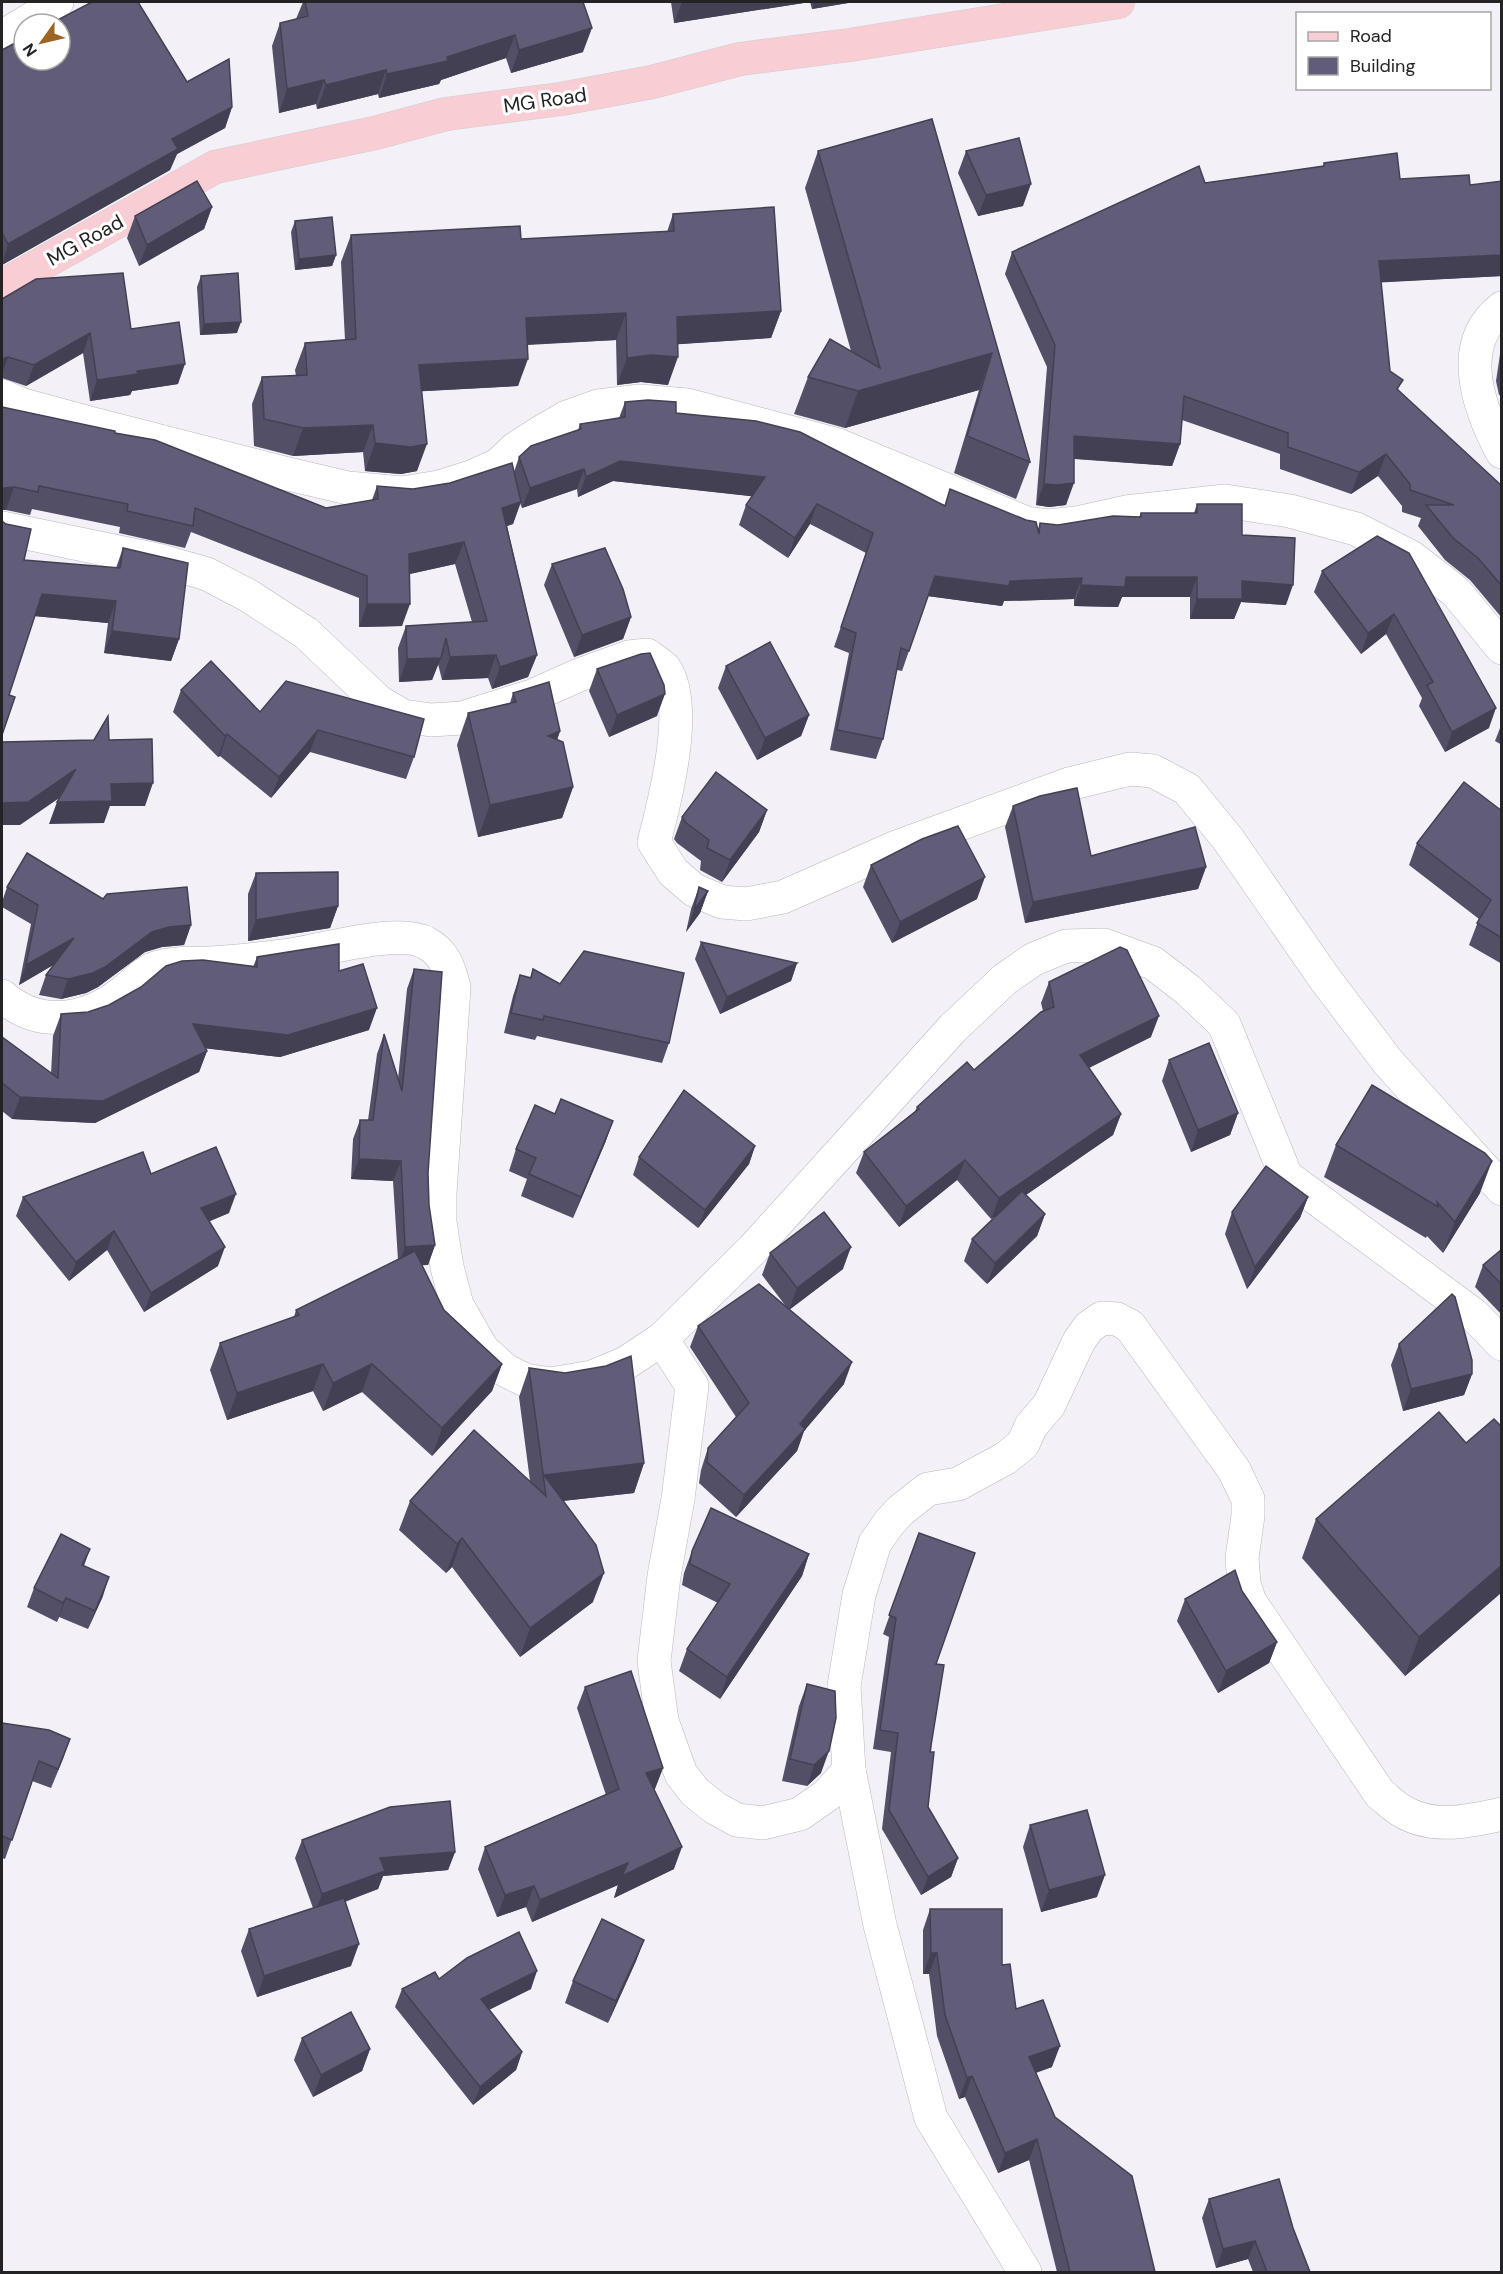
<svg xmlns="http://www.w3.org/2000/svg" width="1503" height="2274" font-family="'DM Sans',sans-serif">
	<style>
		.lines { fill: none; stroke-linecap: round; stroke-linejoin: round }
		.minor-casing { stroke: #bab6bd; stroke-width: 34 }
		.primary-casing { stroke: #cfcecf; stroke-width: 34 }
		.minor { stroke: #fff; stroke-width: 33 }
		.primary { stroke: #f8cdd3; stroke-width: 33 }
		.wall { fill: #534f67 }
		.shaded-wall { fill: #444054 }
		.building { fill: #615c78; stroke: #444054; stroke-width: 1.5 }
		.labels { text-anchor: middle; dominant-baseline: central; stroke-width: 6; stroke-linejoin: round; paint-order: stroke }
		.street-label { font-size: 20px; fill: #232224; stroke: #fff }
	</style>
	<rect width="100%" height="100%" fill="#f4f0f7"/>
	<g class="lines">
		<defs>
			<g id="minor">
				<polyline points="2,37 48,9 57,2"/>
				<path d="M1502,308C1455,344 1479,409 1502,452"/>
				<polyline points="2,396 23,405 93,424 284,473 348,488 402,493 439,487 471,477 498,465 515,449 541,432 567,417 598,406 640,401 687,405 838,445 1026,523 1049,526 1076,523 1126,512 1225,501 1290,511 1356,529 1411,557 1456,592 1502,648"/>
				<path d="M2,528L162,561L207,574L249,596L306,633L379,702L403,716L431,720L462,718L532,696L579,675L629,657L647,655C652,659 661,664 665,669C690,706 665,801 654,842L673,872L694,890L722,902L746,904L783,897L894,848L1069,784L1130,769L1153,771L1187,789L1228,839L1325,979L1388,1062L1502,1189"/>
				<path d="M2,996C38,1028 85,1022 122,993C134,984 144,971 159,967C176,962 193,964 209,963C238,962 268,958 296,954C326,949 401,928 426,943C444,952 450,969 454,988L440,1193V1222L447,1267L457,1305L482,1349L505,1370L525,1380L551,1384L592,1377L626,1363L662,1339L753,1249L953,1028L1005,979L1034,959L1066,946L1104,945L1153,963L1188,990L1224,1024L1286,1176L1474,1315L1502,1344"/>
				<polyline points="662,1339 692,1386 678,1499 664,1576 654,1661 662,1721 681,1774 695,1792 715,1808 737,1820 763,1823 800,1814 827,1795 849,1770"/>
				<path d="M1025,2272L931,2118L880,1925L849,1770L844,1686L859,1595L875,1543L889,1523L901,1510L928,1489L958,1484L1006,1458L1023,1444L1031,1426L1049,1405L1079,1341L1089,1327L1102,1318L1117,1319L1130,1326L1234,1470L1248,1499V1516L1242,1558L1244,1584L1250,1602L1380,1794C1387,1799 1394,1807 1402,1811C1433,1830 1469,1821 1502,1814"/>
			</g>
			<polyline id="primary" points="2,286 215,167 375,133 446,114 561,99 652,82 740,59 850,45 1118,2"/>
		</defs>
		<use href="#minor" class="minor-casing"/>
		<use href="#primary" class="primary-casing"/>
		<use href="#minor" class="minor"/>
		<use href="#primary" class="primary"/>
	</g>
	<g class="wall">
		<polygon points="303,2 583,2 583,52 511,73 506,58 441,80 439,84 379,98 378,94 317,109 316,104 279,113 272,46 280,23 296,19"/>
		<polygon points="671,2 854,2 812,9 810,2 674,23"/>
		<polygon points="2,50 187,82 232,107 225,128 177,154 170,170 2,265"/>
		<polygon points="932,119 1030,462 1016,499 954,473 979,390 845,428 794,414 808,377 851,351 805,188 818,151"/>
		<polygon points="966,151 1023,206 978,216 958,173"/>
		<polygon points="1324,163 1400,179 1470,185 1502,276 1381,282 1390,371 1399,391 1502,486 1502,618 1470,580 1445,560 1418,526 1421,518 1402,512 1402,506 1378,476 1351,494 1280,469 1280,454 1182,420 1180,444 1172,466 1074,459 1066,505 1049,507 1036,505 1047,367 1005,274 1012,252 1205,183 1323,166"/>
		<polygon points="212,207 204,229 139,266 127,238 135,216"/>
		<polygon points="673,214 781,311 771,338 678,344 668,385 641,382 617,385 616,340 528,345 518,386 422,391 417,471 401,474 365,471 363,452 293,456 254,446 252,404 262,377 296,376 295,370 305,343 345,340 341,262 351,235 521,239 667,232"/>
		<polygon points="295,221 336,255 332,266 295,270 291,232"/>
		<polygon points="201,276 237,333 200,335 197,287"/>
		<polygon points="2,299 131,329 178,384 132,391 130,395 90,401 83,353 26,386 2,378"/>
		<polygon points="1502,341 1502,396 1499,395 1496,381"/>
		<polygon points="625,402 676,413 945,505 950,489 1038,529 1040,523 1058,525 1139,517 1141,513 1194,513 1197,504 1242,535 1286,605 1241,602 1234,619 1190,619 1190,597 1122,597 1118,607 1074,606 1074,599 1004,601 1002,606 928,596 902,671 897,670 883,739 876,759 830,750 849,653 834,647 866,553 810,524 788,558 739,525 746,505 752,496 613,481 578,497 577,489 522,508 520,503 513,524 507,526 537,655 528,677 492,689 488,678 442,680 438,664 432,680 399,682 398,648 406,626 472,622 455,564 409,574 402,626 359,627 359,598 191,532 185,548 119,533 120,527 32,509 30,515 6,510 2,407 115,433 326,508 372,500 377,486 413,489 514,472 519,457 578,430 580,424 619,418"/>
		<polygon points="1377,536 1489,728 1445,752 1419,706 1422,698 1386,634 1361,654 1314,592 1322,571"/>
		<polygon points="123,548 179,639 171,661 104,653 108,623 34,616 9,695 24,560 116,568"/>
		<polygon points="552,564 631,617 623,639 574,657 544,585"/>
		<polygon points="726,666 809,715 801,736 757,760 718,688"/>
		<polygon points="597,669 657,716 609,737 589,691"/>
		<polygon points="181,690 260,712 414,757 406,779 310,752 271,798 220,756 218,757 173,712"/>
		<polygon points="513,693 560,731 557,740 573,787 562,818 478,837 457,745 468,713 510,703"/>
		<polygon points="1502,723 1502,745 1495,741"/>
		<polygon points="1013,806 1091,856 1206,867 1198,889 1025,923 1005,827"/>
		<polygon points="767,810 759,832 722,882 700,870 701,861 677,843 674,839 682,817"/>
		<polygon points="1502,811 1502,964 1469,945 1479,919 1409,865 1417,843"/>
		<polygon points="871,865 977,899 892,943 863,887"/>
		<polygon points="256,873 338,906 330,928 248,941 248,894"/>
		<polygon points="7,887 103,899 191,925 184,945 162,947 145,952 98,987 86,993 61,999 39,995 46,975 53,965 19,985 31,924 2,907 2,902"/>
		<polygon points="699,887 708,891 700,913 686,932 691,909"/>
		<polygon points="701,942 797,963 791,981 720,1014 695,959"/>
		<polygon points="257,957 369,1030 280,1057 205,1048 207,1051 199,1072 95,1123 12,1119 2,1111 2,1037 51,1074 53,1036 61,1014 88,1012 253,967"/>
		<polygon points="414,969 428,1173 429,1205 435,1245 428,1265 421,1265 444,1310 502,1364 492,1391 432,1456 362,1392 323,1411 313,1391 227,1420 210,1370 220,1343 294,1317 296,1310 398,1260 393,1181 351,1179 353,1139 360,1120 368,1120 377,1054 384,1034 398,1079 407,989"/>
		<polygon points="533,969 669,1043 662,1063 537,1036 535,1040 504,1033 513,996 520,975 530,978"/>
		<polygon points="1049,982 1151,1037 1089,1068 1121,1114 1113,1135 1026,1195 1045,1214 1037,1236 987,1284 964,1261 972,1239 999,1213 991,1219 957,1180 899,1227 856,1173 864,1152 915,1111 917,1107 974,1070 1043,1011 1041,1003"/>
		<polygon points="1169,1060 1238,1113 1230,1135 1191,1152 1162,1081"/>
		<polygon points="555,1114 613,1121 605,1143 573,1218 521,1196 527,1179 509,1171 516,1149"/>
		<polygon points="1336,1145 1480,1193 1443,1253 1427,1236 1426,1238 1324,1177"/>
		<polygon points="755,1146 749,1164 698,1228 633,1175 639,1157"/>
		<polygon points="151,1174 229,1213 209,1221 218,1266 144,1312 107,1250 69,1281 16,1216 23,1197"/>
		<polygon points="1308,1197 1300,1218 1247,1289 1225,1234 1232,1212"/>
		<polygon points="1502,1249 1502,1315 1475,1287 1483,1265"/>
		<polygon points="770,1253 843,1269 789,1310 844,1384 804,1431 797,1451 736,1517 699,1483 701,1470 708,1448 736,1417 690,1347 698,1326 788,1309 762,1275"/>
		<polygon points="1399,1344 1472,1374 1464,1395 1403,1411 1391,1365"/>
		<polygon points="529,1368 644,1463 634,1493 563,1501 593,1602 520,1657 452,1567 446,1573 399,1530 410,1501 530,1481 519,1397"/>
		<polygon points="1502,1427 1502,1592 1405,1676 1302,1558 1316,1519 1466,1443"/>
		<polygon points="919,1533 936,1664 928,1807 958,1858 951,1877 921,1895 882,1829 891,1752 873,1749 889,1637 883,1634"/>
		<polygon points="90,1549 84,1566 103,1596 88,1629 59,1617 57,1622 27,1607 34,1588"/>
		<polygon points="692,1551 809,1554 802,1576 720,1699 679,1671 687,1649 718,1603 682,1585 684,1573"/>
		<polygon points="1185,1599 1277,1642 1269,1663 1218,1693 1177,1621"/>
		<polygon points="807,1684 821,1773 807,1786 782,1781 799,1706"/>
		<polygon points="585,1687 663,1768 654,1790 674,1869 614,1898 618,1885 532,1922 526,1907 497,1917 478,1869 485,1847 606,1795 577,1708"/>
		<polygon points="2,1723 70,1739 51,1788 32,1781 5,1859 2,1858"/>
		<polygon points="1030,1825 1097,1897 1041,1912 1023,1847"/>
		<polygon points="302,1840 455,1852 448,1870 383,1876 378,1889 345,1902 351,1966 257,1997 241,1951 249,1929 313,1908 295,1858"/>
		<polygon points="930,1909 1002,1965 1016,2009 1052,2067 1036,2073 1055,2117 1155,2272 1057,2272 1029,2160 998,2173 965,2097 959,2099 937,2036 929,1974 923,1974 923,1930"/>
		<polygon points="644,1940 636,1961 608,2023 565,2003 573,1981"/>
		<polygon points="439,1979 531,1989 489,2010 522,2052 516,2070 473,2105 395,2007 402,1989"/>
		<polygon points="302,2038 370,2049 362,2071 313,2097 294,2060"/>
		<polygon points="1209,2199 1293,2228 1310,2272 1253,2272 1248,2259 1216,2268 1202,2218"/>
	</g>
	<g class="shaded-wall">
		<polygon points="682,2 810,2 674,23"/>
		<polygon points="814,2 854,2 812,9"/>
		<polygon points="592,28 583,52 511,73 519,50"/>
		<polygon points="515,35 506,58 441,80 439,84 379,98 387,74 447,57"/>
		<polygon points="386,70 378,94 317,109 326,85"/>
		<polygon points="324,80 316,104 279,113 287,89"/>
		<polygon points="232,107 225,128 177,154 170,170 2,265 8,244 172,139"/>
		<polygon points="1031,184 1023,206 978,216 986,195"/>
		<polygon points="212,207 204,229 139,266 147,245"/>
		<polygon points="336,255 332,266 295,270 299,259"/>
		<polygon points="1502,255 1502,276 1371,283 1379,261"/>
		<polygon points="781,311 771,338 667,345 677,317"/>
		<polygon points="626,313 616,340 516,345 526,318"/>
		<polygon points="241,322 237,333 200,335 204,324"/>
		<polygon points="90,333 83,353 26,386 34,365"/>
		<polygon points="992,353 979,390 845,428 858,391"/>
		<polygon points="651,355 678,357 668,385 641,382 617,385 627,358"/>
		<polygon points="8,357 2,374 2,359"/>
		<polygon points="528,359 518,386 409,392 419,365"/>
		<polygon points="185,364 178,384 132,391 130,395 90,401 97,380 137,371"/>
		<polygon points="373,425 363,452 293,456 303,428"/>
		<polygon points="1074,436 1180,444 1172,466 1066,458"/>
		<polygon points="375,443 427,444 417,471 401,474 365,471"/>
		<polygon points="1386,454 1378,476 1351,494 1359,472"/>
		<polygon points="620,461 765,477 758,497 613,481 578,497 586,477"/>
		<polygon points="584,469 577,489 522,508 530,488"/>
		<polygon points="1074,483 1066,505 1049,507 1036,505 1044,484"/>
		<polygon points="14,487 6,510 2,510 2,490 4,488"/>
		<polygon points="521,502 513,524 494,530 502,508"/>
		<polygon points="817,504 810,524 788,558 795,538"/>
		<polygon points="464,542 455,564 401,576 409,554"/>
		<polygon points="935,576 1010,581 1082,578 1074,599 1004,601 1002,606 927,596"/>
		<polygon points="1126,577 1197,577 1190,597 1122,597 1118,607 1074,606 1081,585"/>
		<polygon points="1242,581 1293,585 1286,605 1241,602 1234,619 1190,619 1197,599"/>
		<polygon points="42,594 116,601 108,623 34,616"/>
		<polygon points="367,604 410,604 402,626 359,627"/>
		<polygon points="1394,614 1386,634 1361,654 1368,633"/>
		<polygon points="631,617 623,639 574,657 582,635"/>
		<polygon points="112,631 179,639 171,661 104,653"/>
		<polygon points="496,655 488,678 442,680 450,657"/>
		<polygon points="537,655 528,677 492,689 500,667"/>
		<polygon points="441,658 432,680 399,682 407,659"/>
		<polygon points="665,694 657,716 609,737 617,715"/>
		<polygon points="1496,708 1489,728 1445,752 1452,732"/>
		<polygon points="809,715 801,736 757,760 765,738"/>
		<polygon points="318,730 310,752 271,798 279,777"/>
		<polygon points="560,731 549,763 548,736"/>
		<polygon points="227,734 220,756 218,757 225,736"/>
		<polygon points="76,769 68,792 20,825 2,825 2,803"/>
		<polygon points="153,783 145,806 110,806 104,823 49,824 57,802 111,784"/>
		<polygon points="573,787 562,818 478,837 490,805"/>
		<polygon points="767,810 759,832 722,882 730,860"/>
		<polygon points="1206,867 1198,889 1025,923 1033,902"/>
		<polygon points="985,877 977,899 892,943 900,922"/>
		<polygon points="708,891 700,913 686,932 694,910"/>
		<polygon points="338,906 330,928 248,941 256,920"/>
		<polygon points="191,925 184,945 162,947 145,952 98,987 86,993 61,999 68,979 152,932 169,927"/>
		<polygon points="74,938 67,957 19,985 26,965"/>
		<polygon points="797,963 791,981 720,1014 727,997"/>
		<polygon points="377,1008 369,1030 280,1057 185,1046 193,1024"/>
		<polygon points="1159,1016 1151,1037 1072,1076 1080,1055"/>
		<polygon points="207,1051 199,1072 95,1123 12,1119 20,1097"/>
		<polygon points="1238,1113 1230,1135 1191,1152 1198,1130"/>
		<polygon points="1121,1114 1113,1135 991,1219 999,1198"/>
		<polygon points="613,1121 605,1143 573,1218 581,1197"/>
		<polygon points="755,1146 749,1164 698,1228 705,1210"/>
		<polygon points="359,1159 401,1161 393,1181 351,1179"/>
		<polygon points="965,1160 957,1180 899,1227 906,1206"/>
		<polygon points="1492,1161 1480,1193 1443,1253 1455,1222"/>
		<polygon points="236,1194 229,1213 194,1228 201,1208"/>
		<polygon points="1308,1197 1300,1218 1247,1289 1255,1267"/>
		<polygon points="1045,1214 1037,1236 987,1284 995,1263"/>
		<polygon points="114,1231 107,1250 69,1281 76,1262"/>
		<polygon points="435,1245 428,1265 398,1266 405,1247"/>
		<polygon points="225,1247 218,1266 144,1312 151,1293"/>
		<polygon points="851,1247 843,1269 789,1310 797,1288"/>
		<polygon points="852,1362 844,1384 804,1431 797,1451 736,1517 744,1495 800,1424"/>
		<polygon points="323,1364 313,1391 227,1420 237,1393"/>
		<polygon points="372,1364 362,1392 323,1411 333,1383"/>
		<polygon points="502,1364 492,1391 432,1456 442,1428"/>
		<polygon points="1472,1374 1464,1395 1403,1411 1411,1389"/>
		<polygon points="644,1463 634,1493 543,1503 546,1496 544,1475"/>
		<polygon points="462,1538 452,1567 446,1573 457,1544"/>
		<polygon points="809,1554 802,1576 720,1699 727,1677"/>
		<polygon points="1502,1565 1502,1592 1405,1676 1419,1637"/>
		<polygon points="604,1573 593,1602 520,1657 530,1628"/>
		<polygon points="109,1577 103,1596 88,1629 95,1611"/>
		<polygon points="66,1598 59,1617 57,1622 63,1603"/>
		<polygon points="1277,1642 1269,1663 1218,1693 1226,1671"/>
		<polygon points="70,1739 63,1759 51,1788 58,1769"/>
		<polygon points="829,1751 821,1773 807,1786 814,1765"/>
		<polygon points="663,1768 655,1789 638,1795 646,1773"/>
		<polygon points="682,1847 674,1869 614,1898 618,1885 532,1922 540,1900 628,1863"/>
		<polygon points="455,1852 448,1870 383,1876 378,1889 315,1912 322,1894 380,1858"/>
		<polygon points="958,1858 951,1877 921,1895 928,1877"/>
		<polygon points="1105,1875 1097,1897 1041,1912 1049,1890"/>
		<polygon points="534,1886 526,1907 497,1917 505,1895"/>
		<polygon points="644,1940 636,1961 608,2023 616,2001"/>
		<polygon points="359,1944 351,1966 257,1997 264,1976"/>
		<polygon points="931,1953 937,1953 929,1974 923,1974"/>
		<polygon points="537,1971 531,1989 474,2017 481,1999"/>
		<polygon points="1060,2046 1052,2067 1022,2077 1029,2057"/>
		<polygon points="370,2049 362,2071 313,2097 321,2075"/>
		<polygon points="522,2052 516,2070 473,2105 480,2087"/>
		<polygon points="972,2076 965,2097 959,2099 967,2078"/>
		<polygon points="1037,2139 1029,2160 998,2173 1005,2153"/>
		<polygon points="1255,2241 1248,2259 1216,2268 1223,2249"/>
	</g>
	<g class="building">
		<polygon points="92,2 138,2 187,82 229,59 232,107 172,139 178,149 8,244 2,233 2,50 24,38 24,60 60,60 60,24 50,24"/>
		<polygon points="305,2 583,2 592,28 519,50 515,35 447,57 448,61 387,74 386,70 326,85 324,80 287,89 280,23 308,16"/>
		<polygon points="932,119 1030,462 967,436 992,353 858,391 808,377 830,339 880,368 818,151"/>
		<polygon points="1019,138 1031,184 986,195 966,151"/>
		<polygon points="1397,153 1400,179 1469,175 1470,185 1502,181 1502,255 1379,261 1390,371 1403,380 1397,389 1502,486 1502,586 1478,558 1453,538 1426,505 1454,505 1410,490 1410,484 1386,454 1359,472 1288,447 1288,433 1184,396 1180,444 1074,436 1074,483 1057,485 1044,484 1055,345 1012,252 1199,166 1205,183 1324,166 1324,163"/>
		<polygon points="197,181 212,207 147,245 135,216"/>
		<polygon points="774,207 781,311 677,317 678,357 651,355 627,358 626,313 526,318 528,359 419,365 427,444 411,447 375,443 373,425 303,428 264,419 262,377 307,375 305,343 356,339 351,235 520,226 521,239 674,231 673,214"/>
		<polygon points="332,217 336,255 299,259 295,221"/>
		<polygon points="123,273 131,329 179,322 185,364 137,371 138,374 97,380 90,333 34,365 8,357 2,359 2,299 36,279"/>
		<polygon points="238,273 241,322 204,324 201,276"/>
		<polygon points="648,400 676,402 676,413 756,421 800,432 945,506 950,489 1026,520 1036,522 1039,534 1040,523 1058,525 1113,516 1141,517 1141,513 1197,513 1197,504 1242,504 1242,535 1295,538 1293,585 1242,581 1242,599 1197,599 1197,577 1126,577 1125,587 1081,585 1082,578 1010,581 1009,586 935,576 909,651 901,648 883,739 837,730 856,633 841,627 873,533 817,504 795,538 746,505 765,477 620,461 586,477 584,469 530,488 519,457 531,446 581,429 580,424 625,417 625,402"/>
		<polygon points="2,407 115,431 115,433 155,440 326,508 378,499 377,486 413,489 450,483 512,463 521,502 502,508 537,655 500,667 496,655 450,657 446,638 441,658 407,659 406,626 487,621 464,542 409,554 410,604 367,604 367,576 195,508 193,526 127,511 128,504 39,486 38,492 14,487 4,488 2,490"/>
		<polygon points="2,521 6,524 31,529 24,560 120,568 123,548 188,563 179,639 112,631 116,601 42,594 9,695 15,697 2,735"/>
		<polygon points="1377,536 1409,553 1496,708 1452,732 1427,685 1433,682 1394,614 1368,633 1322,571"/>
		<polygon points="605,548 623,589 631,617 582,635 552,564"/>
		<polygon points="770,642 809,715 765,738 726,666"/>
		<polygon points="650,653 664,685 665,694 617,715 597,669 641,654"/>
		<polygon points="211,661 260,712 286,681 424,719 414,757 318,730 279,777 227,734 225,736 181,690"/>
		<polygon points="549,682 560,731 548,736 563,742 573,787 490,805 468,713 516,702 513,693"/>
		<polygon points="108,716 109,740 152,739 153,783 111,784 112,801 57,802 76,769 28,802 2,803 2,742 94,740"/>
		<polygon points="716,772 767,810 730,860 707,848 709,840 685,822 682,817"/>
		<polygon points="1464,782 1502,811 1502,938 1477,923 1491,900 1417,843"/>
		<polygon points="1077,788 1091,856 1195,827 1206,867 1033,902 1013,806 1040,796"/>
		<polygon points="958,826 985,877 900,922 871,865 922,839"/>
		<polygon points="27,853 103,899 107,894 187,887 191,925 169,927 152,932 105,967 93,973 68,979 46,975 74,938 26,965 38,905 7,887"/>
		<polygon points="338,872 338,906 256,920 256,873"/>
		<polygon points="699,887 708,891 694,910"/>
		<polygon points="701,942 797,963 727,997"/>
		<polygon points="339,944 339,971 363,964 377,1008 288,1035 193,1024 207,1051 103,1101 20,1097 2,1083 2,1037 58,1078 61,1014 88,1012 109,1005 141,987 166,966 182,961 203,960 257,967 257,957"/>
		<polygon points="1120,947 1127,950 1159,1016 1080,1055 1121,1114 999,1198 965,1160 906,1206 864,1152 919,1109 917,1107 967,1062 974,1070 1041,1012 1054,1007 1049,982"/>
		<polygon points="584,951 684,973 669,1043 544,1016 543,1020 511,1013 520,975 531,978 533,969 560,984"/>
		<polygon points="414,969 442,972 428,1173 429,1205 435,1245 405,1247 401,1161 359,1159 360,1120 373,1120 384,1034 402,1091"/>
		<polygon points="1209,1043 1238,1113 1198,1130 1169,1060"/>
		<polygon points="1372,1085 1485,1153 1492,1161 1455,1222 1437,1202 1438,1207 1336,1145"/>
		<polygon points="684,1090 755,1146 705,1210 639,1157"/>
		<polygon points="561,1099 613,1121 581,1197 529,1174 536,1158 516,1149 535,1105 555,1114"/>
		<polygon points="216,1147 236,1194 201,1208 225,1247 151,1293 114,1231 76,1262 23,1197 143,1152 151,1174"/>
		<polygon points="1266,1166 1308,1197 1255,1267 1232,1212"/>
		<polygon points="1022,1191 1045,1214 995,1263 972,1239"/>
		<polygon points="824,1212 851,1247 797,1288 770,1253"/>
		<polygon points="1502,1249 1502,1285 1483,1265"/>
		<polygon points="415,1251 444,1310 502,1364 442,1428 372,1364 333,1383 323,1364 237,1393 220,1343 299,1315 296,1310"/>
		<polygon points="759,1284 852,1362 800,1424 805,1429 744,1495 707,1462 708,1448 749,1403 698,1326"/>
		<polygon points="1452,1294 1455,1297 1472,1360 1472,1374 1411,1389 1399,1344"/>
		<polygon points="631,1356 644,1463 544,1475 596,1545 604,1573 530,1628 462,1538 457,1544 410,1501 474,1430 546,1496 529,1368 565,1373 606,1366"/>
		<polygon points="1439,1412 1466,1443 1494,1419 1502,1427 1502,1565 1419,1637 1316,1519"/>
		<polygon points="711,1508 809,1554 727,1677 687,1649 730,1584 690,1564 692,1551"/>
		<polygon points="919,1533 975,1553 936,1664 944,1665 930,1752 934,1752 928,1807 958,1858 928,1877 889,1810 898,1733 880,1730 896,1618 889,1615"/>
		<polygon points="61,1534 90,1549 82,1565 109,1577 95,1611 66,1598 63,1603 34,1588"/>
		<polygon points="1235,1570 1242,1591 1277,1642 1226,1671 1185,1599"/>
		<polygon points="631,1671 663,1768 646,1773 682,1847 622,1876 628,1863 540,1900 534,1886 505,1895 485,1847 619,1789 585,1687"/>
		<polygon points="807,1684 835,1691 836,1718 829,1751 814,1765 790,1759"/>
		<polygon points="2,1723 49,1730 70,1739 58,1769 39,1761 12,1840 2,1836"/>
		<polygon points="450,1801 455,1852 380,1858 385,1871 322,1894 302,1840 390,1807"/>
		<polygon points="1087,1810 1105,1875 1049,1890 1030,1825"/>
		<polygon points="344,1898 359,1944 264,1976 249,1929"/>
		<polygon points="930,1909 1002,1909 1002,1965 1010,1964 1016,2009 1043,2000 1060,2046 1029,2057 1055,2117 1132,2176 1155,2272 1070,2272 1037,2139 1005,2153 972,2076 967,2078 945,2015 937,1953 931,1953"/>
		<polygon points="602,1919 644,1940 616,2001 573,1981"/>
		<polygon points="519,1932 537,1971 481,1999 522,2052 480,2087 402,1989 435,1972 439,1979 467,1958"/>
		<polygon points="351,2012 370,2049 321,2075 302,2038"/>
		<polygon points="1279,2179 1293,2228 1310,2272 1267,2272 1255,2241 1223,2249 1209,2199"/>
	</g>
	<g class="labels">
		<g class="street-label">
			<text transform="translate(545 100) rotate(-8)">MG Road</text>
			<text transform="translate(85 240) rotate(-29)">MG Road</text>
		</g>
	</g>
	<rect width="1503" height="2274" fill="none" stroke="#232224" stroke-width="6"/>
	<rect x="1296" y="12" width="195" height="78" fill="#ffffff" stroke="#a7a7a7" stroke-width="1.5"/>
	<rect x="1308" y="32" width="30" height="9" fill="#f8cdd3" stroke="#a7a7a7" stroke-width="1.5"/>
	<text x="1350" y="42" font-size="18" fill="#232224">Road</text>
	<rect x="1308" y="57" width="30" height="18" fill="#615c78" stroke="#a7a7a7" stroke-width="1.5"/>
	<text x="1350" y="72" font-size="18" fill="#232224">Building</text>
	<g transform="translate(42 42) rotate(236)"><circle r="28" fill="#ffffff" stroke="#a7a7a7" stroke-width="1.5"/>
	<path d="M0-4.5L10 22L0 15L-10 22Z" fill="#9e6423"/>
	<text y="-9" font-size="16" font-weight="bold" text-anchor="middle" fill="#232224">N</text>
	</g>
</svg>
